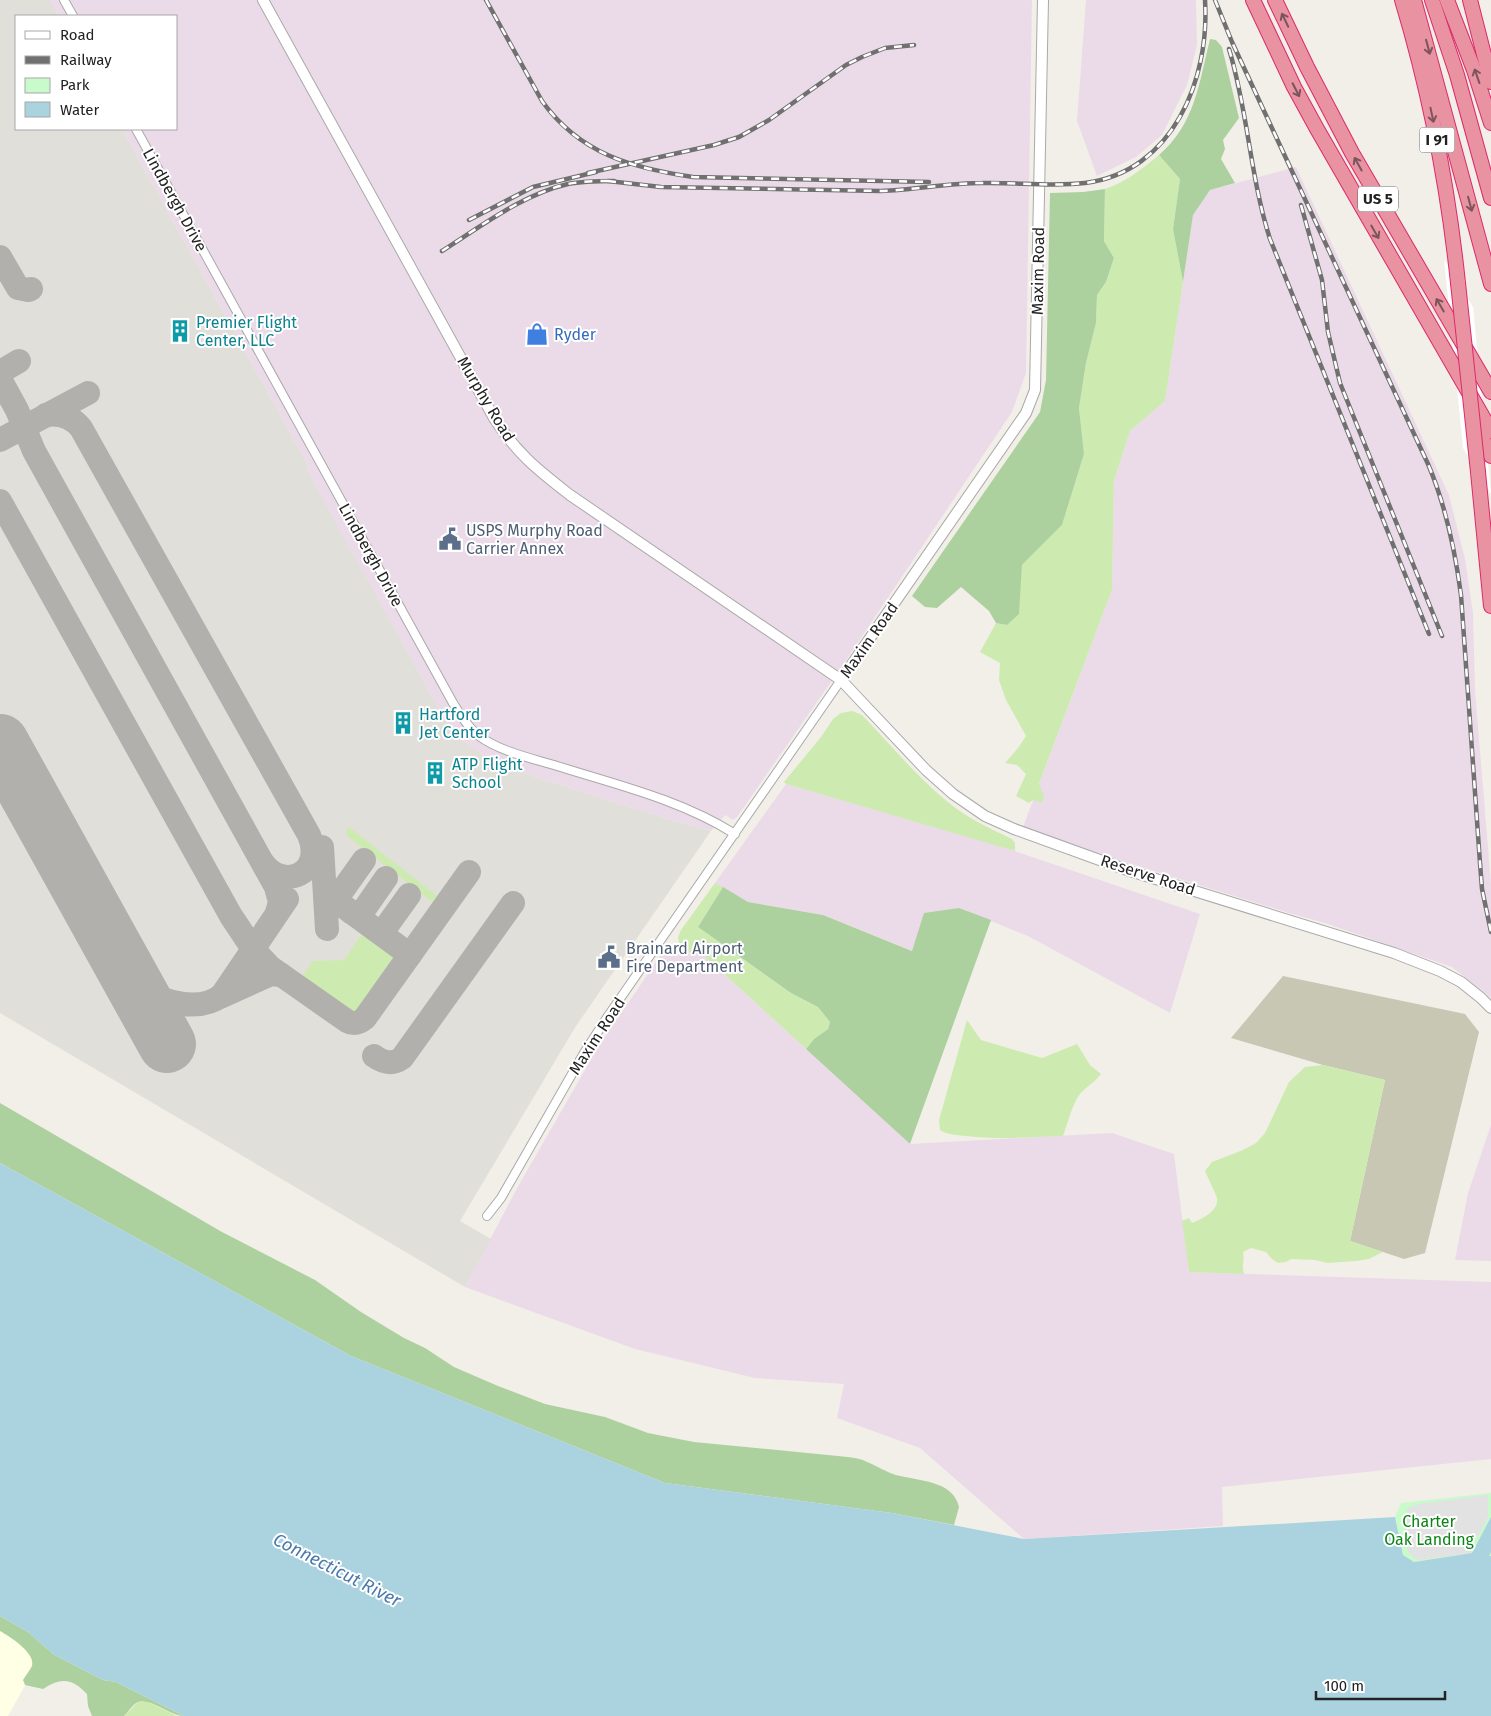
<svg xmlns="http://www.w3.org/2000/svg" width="1491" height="1716" font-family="'Fira Sans',sans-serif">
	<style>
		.industrial { fill: #ebdbe8 }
		.education { fill: #ffffe5 }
		.airport { fill: #e1dfda }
		.construction { fill: #c7c7b4 }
		.grass { fill: #cdebb0 }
		.forest { fill: #add19e }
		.park { fill: #c8facc }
		.parking { fill: #e2e2e2 }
		.water { fill: #aad3df }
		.pier { fill: #fff }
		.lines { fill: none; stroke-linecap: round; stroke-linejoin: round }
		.taxiway { stroke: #b1b0ac; stroke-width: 24 }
		.runway { stroke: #b1b0ac; stroke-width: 58 }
		.minor-casing { stroke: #a9a9a9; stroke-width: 10 }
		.tertiary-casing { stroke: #a9a9a9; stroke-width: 12 }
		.motorway-casing { stroke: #dc2a67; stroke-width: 16 }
		.minor { stroke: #fff; stroke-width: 8 }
		.tertiary { stroke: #fff; stroke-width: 10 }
		.motorway { stroke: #e892a2; stroke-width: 14 }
		.rail-casing { stroke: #707070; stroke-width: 4.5 }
		.rail { stroke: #fff; stroke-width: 2.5; stroke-dasharray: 8; stroke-linecap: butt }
		.motorway-bridge-casing { stroke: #dc2a67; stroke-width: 16; stroke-linecap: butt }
		.motorway-bridge { stroke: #e892a2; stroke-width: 14 }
		.oneway { stroke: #7b545c }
		.labels { text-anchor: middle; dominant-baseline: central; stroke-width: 4; stroke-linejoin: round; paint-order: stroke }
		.shield { fill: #fff; stroke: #646464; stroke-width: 1 }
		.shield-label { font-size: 15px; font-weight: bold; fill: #222 }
		.street-label { font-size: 16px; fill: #222; stroke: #fff }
		.culture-label { font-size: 16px; fill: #0d838f; stroke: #fff; text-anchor: start }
		.shop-label { font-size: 16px; fill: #366cbe; stroke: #fff; text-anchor: start }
		.service-label { font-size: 16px; fill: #4e5e75; stroke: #fff; text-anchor: start }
		.park-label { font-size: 16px; fill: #0c8416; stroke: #fff }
		.water-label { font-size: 18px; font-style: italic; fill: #4a7aab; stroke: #fff }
	</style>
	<rect width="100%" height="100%" fill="#f2efe9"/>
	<g class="industrial">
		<polygon points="50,0 1032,0 1026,373 1012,412 847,659 737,817 733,820 725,815 711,831 661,817 510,769 489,759 461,739 445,720 305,469 309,467 122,129 176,129 176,16 59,16"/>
		<polygon points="1086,0 1196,0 1197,45 1187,85 1162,135 1136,157 1097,176 1077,121"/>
		<polygon points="1296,167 1449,495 1465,559 1473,613 1475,691 1491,884 1491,998 1452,967 1325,923 1289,913 1122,861 1023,827 1112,590 1114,481 1130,431 1165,401 1193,215 1210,190"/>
		<polygon points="786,784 1000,846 1200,914 1170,1013 1028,936 959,908 913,951 823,915 748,902 715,883"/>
		<polygon points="680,951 701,953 910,1144 1112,1133 1174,1154 1189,1272 1491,1282 1491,1459 1222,1487 1223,1526 1024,1539 920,1448 837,1418 844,1384 755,1378 635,1349 465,1287 516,1190 597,1049 660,956"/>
		<polygon points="1491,1125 1491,1261 1455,1260 1468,1193"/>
	</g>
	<polygon class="education" points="0,1616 46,1648 8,1716 0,1716"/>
	<polygon class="airport" points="0,0 50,0 59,16 16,16 16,129 122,129 309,467 306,469 445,720 461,739 489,759 510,769 661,817 711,831 576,1026 460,1221 491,1239 465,1287 0,1013"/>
	<polygon class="construction" points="1283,976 1465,1014 1479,1032 1425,1253 1404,1259 1350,1241 1385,1080 1323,1065 1231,1038"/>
	<g class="grass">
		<path d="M1159,155L1180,179L1173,229L1183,282L1165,401L1130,431L1114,481L1112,590L1039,784L1044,796L1042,803L1033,800L1029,803L1016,796L1026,774L1017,765L1005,763L1018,748L1026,736L1006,700L999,680L1000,663L980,652L996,623L1007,625L1018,614L1022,565L1062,525L1084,454L1079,408L1086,363L1096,323L1097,295L1106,282L1114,258L1104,241L1105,189C1126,182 1142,169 1159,155Z"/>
		<path d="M852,711L862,715C895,749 933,797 974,820C986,827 1000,833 1012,839L1015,843V851L786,784L784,782L821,737L833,719L841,713Z"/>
		<polygon points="349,827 437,896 437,901 435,902 431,901 347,836 346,831"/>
		<polygon points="715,883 723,887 698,927 791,993 818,1007 830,1022 828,1029 814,1039 806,1049 701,953 680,951 678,937 681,930"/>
		<path d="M367,927C377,934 398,943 400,956L366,1005C362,1008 357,1012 352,1011C341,1011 311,987 301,979L313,961L344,960Z"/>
		<path d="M967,1020L981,1040L1042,1058L1077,1044L1090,1065L1101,1074C1095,1082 1087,1086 1080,1094C1072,1104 1068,1123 1063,1136C1030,1137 1000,1140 966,1136C957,1135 948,1135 940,1130L939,1120Z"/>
		<path d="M1323,1065L1385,1080L1350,1241L1383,1252L1369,1259L1356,1261L1328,1263L1315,1260L1291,1259L1286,1262L1278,1263L1272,1259L1266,1252L1251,1248L1243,1252C1245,1261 1241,1264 1244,1274L1189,1272L1182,1221L1189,1218L1192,1223C1202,1219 1219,1211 1217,1198C1216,1194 1207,1176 1205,1171L1212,1162L1243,1150L1256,1143L1265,1133L1289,1082L1305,1067Z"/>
		<polygon points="146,1701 177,1716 124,1716 138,1702"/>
	</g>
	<g class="forest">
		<path d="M1210,39L1216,40L1222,47L1239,118L1223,140L1225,149L1221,159L1235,183L1210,190L1193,215L1183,282L1173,229L1180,179L1159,155C1195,124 1199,83 1210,39Z"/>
		<polygon points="1105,189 1104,241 1114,258 1106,282 1097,295 1096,323 1086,363 1079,408 1084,454 1062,525 1022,565 1019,614 1007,625 996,623 989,611 961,587 937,608 925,607 912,596 1040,412 1046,380 1050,193 1083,192"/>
		<polygon points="723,887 748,902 823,915 912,951 924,913 959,908 991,920 910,1144 806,1049 814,1039 828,1029 830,1022 818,1007 791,993 698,927"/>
		<path d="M0,1103L222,1232L315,1280L361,1312L404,1338L425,1348L454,1367L498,1386L545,1404L605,1417L648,1433L694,1442L848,1457C855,1458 862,1459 867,1462C877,1466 886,1472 896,1475C918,1481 953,1480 959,1507L954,1525L892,1513L665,1483L351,1356L0,1163Z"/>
		<path d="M0,1616L28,1632L53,1654L93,1675L103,1680L116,1682L184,1716C171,1716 149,1697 138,1702C133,1704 128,1712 124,1716H92L88,1706L87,1694C72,1678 61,1677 43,1689L25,1685L23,1680C26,1675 30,1670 32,1666C36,1653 9,1636 0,1631Z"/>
	</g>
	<polygon class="park" points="1491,1493 1491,1556 1471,1553 1414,1562 1403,1555 1395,1517 1401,1503"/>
	<polygon class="parking" points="1488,1495 1488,1517 1479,1535 1466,1545 1472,1553 1417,1560 1408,1552 1403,1518 1409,1507 1425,1503"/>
	<polygon class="water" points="0,1163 351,1356 665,1483 892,1513 1024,1539 1395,1517 1403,1555 1414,1562 1472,1553 1491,1517 1491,1552 1489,1556 1491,1556 1491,1716 184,1716 116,1682 103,1680 93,1675 53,1654 28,1632 0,1616"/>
	<polygon class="pier" points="1444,259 1473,307 1491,494 1463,448"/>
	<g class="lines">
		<g class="taxiway">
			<polyline points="0,257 18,288 28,290 31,289"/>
			<polyline points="0,372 19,361"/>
			<polyline points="0,379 17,410 34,451 276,887 280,902 277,913"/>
			<path d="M46,415C60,413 72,417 81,428L309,835C325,874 283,891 263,863"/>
			<polyline points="0,440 88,393"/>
			<path d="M0,501L231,916L253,949L270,967L347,1021C354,1025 359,1023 365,1018L469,872"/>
			<polyline points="322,847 327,929"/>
			<polyline points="326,891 328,895 410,955"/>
			<polyline points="351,912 358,913 363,911 386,878"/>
			<polyline points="327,914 330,908 364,860"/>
			<polyline points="375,929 382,930 386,927 409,895"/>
			<path d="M124,966C130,974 136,982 145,989C165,1004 201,1012 222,995L287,899"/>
			<polyline points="220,997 271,974 281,975"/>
			<path d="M374,1056C384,1063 392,1065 402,1058L513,903"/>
		</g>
		<polyline class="runway" points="0,743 167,1044"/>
		<defs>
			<g id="minor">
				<polyline points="64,0 73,16"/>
				<path d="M136,129L453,703C460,714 468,728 479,736C501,752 531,758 557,766C618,785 681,800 735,834"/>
				<polyline points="487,1216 501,1198 584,1053 608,1016 841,680"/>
			</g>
			<g id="tertiary">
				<path d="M263,0L494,418C517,454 538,470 570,495L841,680L926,770L953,794L985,816L1014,829L1130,871L1394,953L1440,971L1461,982L1481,998L1491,1008"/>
				<polyline points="841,680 1026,413 1035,390 1043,0"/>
			</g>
			<g id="motorway">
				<polyline points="1253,0 1294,87 1317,129 1491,431"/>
				<polyline points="1275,0 1307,67 1352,153 1491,392"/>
				<path d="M1402,0C1430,93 1448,187 1458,283"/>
				<polyline points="1414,0 1491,284"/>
				<polyline points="1432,0 1457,75 1491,198"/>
				<polyline points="1447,0 1474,70 1491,123"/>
				<polyline points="1470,0 1491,82"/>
				<polyline points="1473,418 1491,456"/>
				<polyline points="1478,472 1491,606"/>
			</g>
		</defs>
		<use href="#minor" class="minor-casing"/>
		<use href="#tertiary" class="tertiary-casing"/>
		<use href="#motorway" class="motorway-casing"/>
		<use href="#minor" class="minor"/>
		<use href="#tertiary" class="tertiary"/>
		<use href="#motorway" class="motorway"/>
		<defs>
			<g id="rail">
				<path d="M486,0L542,101C580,154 632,168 693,177L929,182"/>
				<path d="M1215,0L1232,42L1428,464C1446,506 1455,550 1461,595L1480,863L1482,889L1491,932"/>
				<path d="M1229,49C1248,111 1250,177 1270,239L1429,634"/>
				<polyline points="588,173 714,145 739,137 769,120 846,65 862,57 885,48 914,45"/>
				<path d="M608,181L661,187L881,191C915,190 948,183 982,183C1016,182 1051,187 1085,183C1173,172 1210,79 1205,0"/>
				<polyline points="1301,205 1322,280 1328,332 1340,383 1442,636"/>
				<polyline points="469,220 533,187 596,172"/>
				<path d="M442,251C480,227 523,194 568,184C583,181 599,181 614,181"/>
			</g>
		</defs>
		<use href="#rail" class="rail-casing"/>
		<use href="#rail" class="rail"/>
		<defs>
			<polyline id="motorway-bridge" points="1458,283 1478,472"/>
		</defs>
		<use href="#motorway-bridge" class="motorway-bridge-casing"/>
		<use href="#motorway-bridge" class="motorway-bridge"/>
	</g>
	<defs><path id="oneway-shaft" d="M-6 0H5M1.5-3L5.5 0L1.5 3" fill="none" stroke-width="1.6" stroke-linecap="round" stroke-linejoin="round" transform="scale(1.25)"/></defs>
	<g class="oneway">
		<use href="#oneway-shaft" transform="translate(1285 20) rotate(-116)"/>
		<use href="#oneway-shaft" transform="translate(1428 47) rotate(75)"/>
		<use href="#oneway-shaft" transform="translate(1477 76) rotate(-109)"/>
		<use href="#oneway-shaft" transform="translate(1296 90) rotate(63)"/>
		<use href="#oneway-shaft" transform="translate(1432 115) rotate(78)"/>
		<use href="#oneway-shaft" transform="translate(1358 164) rotate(-119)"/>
		<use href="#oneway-shaft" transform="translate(1470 204) rotate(75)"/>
		<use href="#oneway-shaft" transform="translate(1375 232) rotate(60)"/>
		<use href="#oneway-shaft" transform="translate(1440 305) rotate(-120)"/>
	</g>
	<defs>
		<symbol id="building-bare" viewBox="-9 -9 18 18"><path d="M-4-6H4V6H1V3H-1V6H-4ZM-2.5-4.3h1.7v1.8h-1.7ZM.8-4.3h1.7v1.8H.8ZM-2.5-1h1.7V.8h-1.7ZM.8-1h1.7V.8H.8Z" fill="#0f9aa8" stroke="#fff" stroke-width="2.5" paint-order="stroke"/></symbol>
		<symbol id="shop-bare" viewBox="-9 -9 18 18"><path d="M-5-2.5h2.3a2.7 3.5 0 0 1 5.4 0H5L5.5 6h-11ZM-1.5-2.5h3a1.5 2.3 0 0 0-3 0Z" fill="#3f7fe0" stroke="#fff" stroke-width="2.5" paint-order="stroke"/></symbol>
		<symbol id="civic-bare" viewBox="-9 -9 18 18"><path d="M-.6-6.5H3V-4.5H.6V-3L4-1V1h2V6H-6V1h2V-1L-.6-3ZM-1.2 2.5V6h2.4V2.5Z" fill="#5c6f8a" stroke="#fff" stroke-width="2.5" paint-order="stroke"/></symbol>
	</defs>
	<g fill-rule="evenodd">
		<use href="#building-bare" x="164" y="315" width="32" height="32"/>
		<use href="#shop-bare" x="521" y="318" width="32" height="32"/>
		<use href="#civic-bare" x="434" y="523" width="32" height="32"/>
		<use href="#building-bare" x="387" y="707" width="32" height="32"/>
		<use href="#building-bare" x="419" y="757" width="32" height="32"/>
		<use href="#civic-bare" x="593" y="941" width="32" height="32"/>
	</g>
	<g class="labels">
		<g class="shield">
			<rect x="1419.5" y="127.5" width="35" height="25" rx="4"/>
			<rect x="1358" y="186.5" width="40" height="25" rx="4"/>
		</g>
		<g class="shield-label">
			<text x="1437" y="140">I 91</text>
			<text x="1378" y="199">US 5</text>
		</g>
		<g class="street-label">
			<text transform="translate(175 200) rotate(61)">Lindbergh Drive</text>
			<text transform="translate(1038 271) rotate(-89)">Maxim Road</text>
			<text transform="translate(486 399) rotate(59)">Murphy Road</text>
			<text transform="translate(371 555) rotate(61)">Lindbergh Drive</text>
			<text transform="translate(869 640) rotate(-55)">Maxim Road</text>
			<text transform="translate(1148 875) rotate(18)">Reserve Road</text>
			<text transform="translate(597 1036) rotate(-57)">Maxim Road</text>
		</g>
		<g class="culture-label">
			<text x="196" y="322">Premier Flight<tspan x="196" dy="18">Center, LLC</tspan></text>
			<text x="419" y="714">Hartford<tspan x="419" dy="18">Jet Center</tspan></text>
			<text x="452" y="764">ATP Flight<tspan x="452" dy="18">School</tspan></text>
		</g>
		<g class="shop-label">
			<text x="554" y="334">Ryder</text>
		</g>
		<g class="service-label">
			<text x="466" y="530">USPS Murphy Road<tspan x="466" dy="18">Carrier Annex</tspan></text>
			<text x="626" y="948">Brainard Airport<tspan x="626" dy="18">Fire Department</tspan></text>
		</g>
		<g class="park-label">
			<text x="1429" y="1521">Charter<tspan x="1429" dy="18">Oak Landing</tspan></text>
		</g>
		<g class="water-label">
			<text transform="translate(337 1570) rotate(27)">Connecticut River</text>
		</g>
	</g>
	<rect x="15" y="15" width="162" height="115" fill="#ffffff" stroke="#a7a7a7"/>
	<rect x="25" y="31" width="25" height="8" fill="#ffffff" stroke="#a7a7a7"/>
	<text x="60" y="40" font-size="15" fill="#222222">Road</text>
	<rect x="25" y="56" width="25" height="8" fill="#707070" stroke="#a7a7a7"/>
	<text x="60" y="65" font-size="15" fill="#222222">Railway</text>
	<rect x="25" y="78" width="25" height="15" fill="#c8facc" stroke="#a7a7a7"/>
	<text x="60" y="90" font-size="15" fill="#222222">Park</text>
	<rect x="25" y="102" width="25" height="15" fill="#aad3df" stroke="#a7a7a7"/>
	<text x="60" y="115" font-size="15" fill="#222222">Water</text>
	<path d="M1316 1691v8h129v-8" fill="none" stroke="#222222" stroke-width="2.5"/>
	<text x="1324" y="1691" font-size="15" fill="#222222" stroke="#ffffff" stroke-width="4" paint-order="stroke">100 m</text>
</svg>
